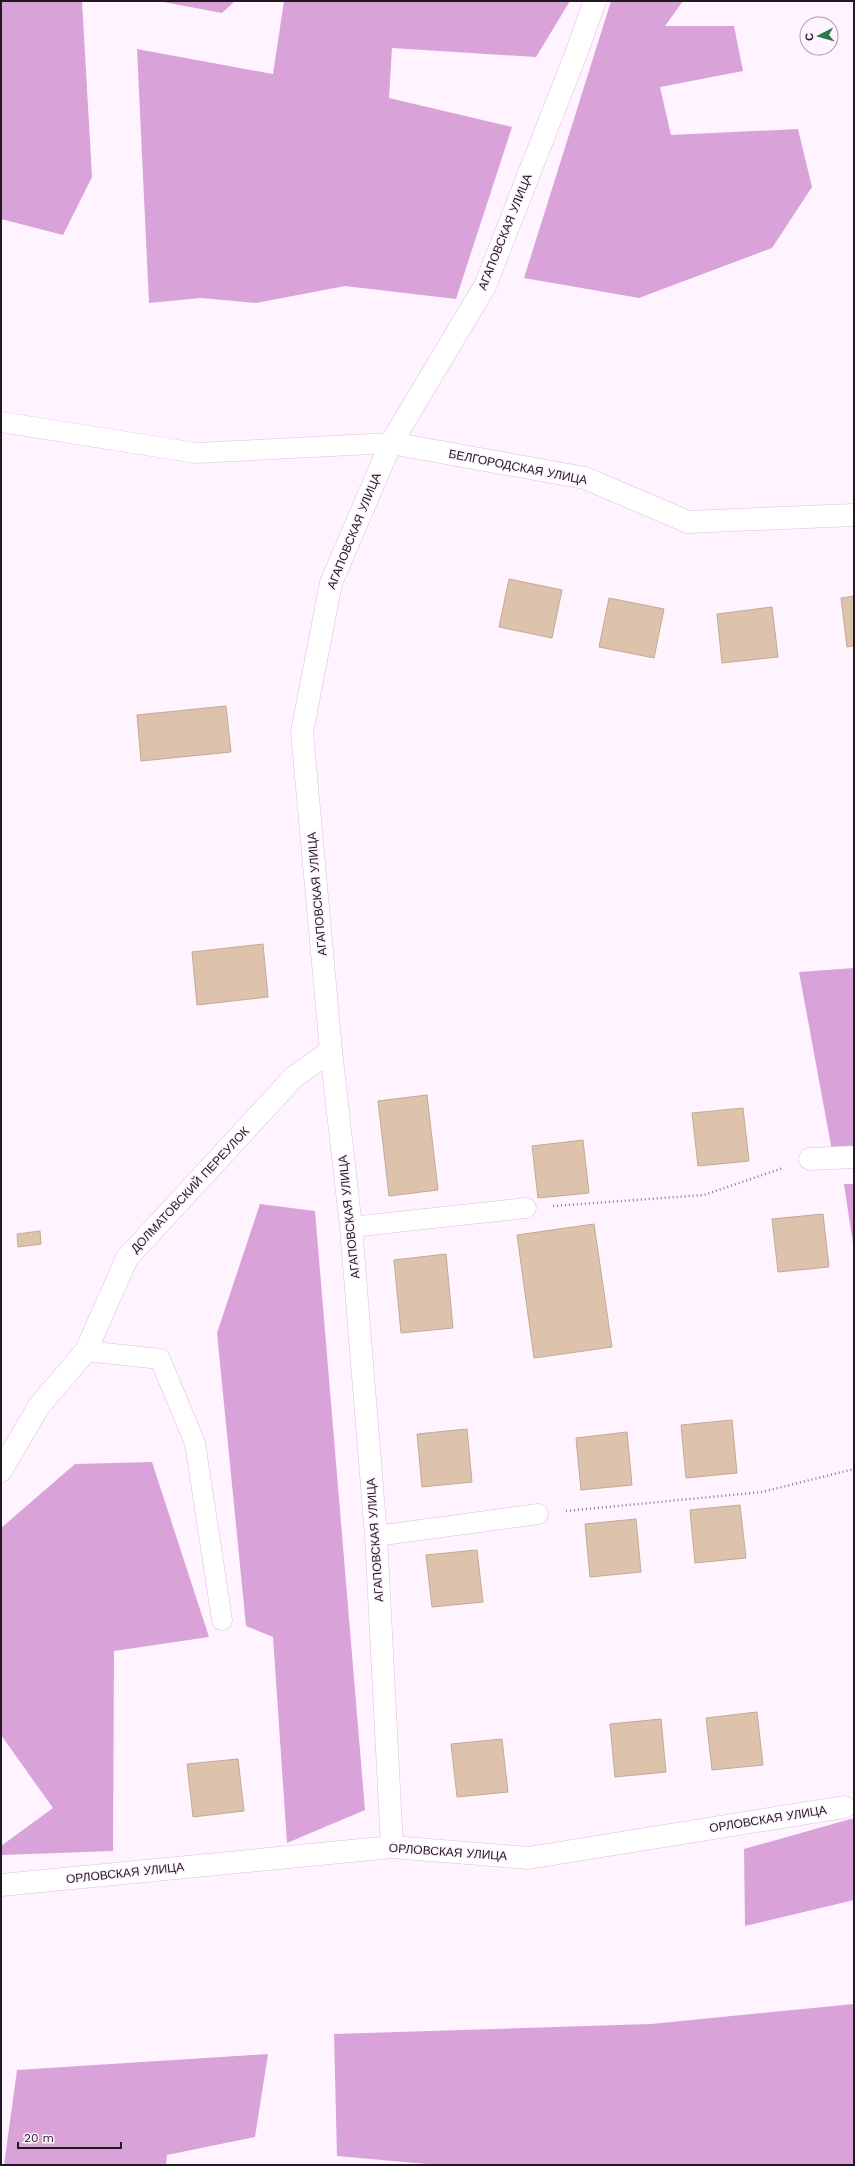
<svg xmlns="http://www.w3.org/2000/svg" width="855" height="2166" font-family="'Work Sans',sans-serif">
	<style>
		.forest { fill: #d9a3da }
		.building { fill: #dec3ac; stroke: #c4aa93 }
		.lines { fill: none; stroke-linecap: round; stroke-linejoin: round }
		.service-casing { stroke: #d9c0d9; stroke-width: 21 }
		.minor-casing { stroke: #d9c0d9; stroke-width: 23 }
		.path { stroke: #877d87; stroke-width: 2.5; stroke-dasharray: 1 3; stroke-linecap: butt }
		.service { stroke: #fff; stroke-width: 20 }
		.minor { stroke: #fff; stroke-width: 22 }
		.labels { text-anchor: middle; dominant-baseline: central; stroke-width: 3; stroke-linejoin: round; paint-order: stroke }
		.street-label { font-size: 12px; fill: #211821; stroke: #fef3fe }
	</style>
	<rect width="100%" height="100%" fill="#fef3fe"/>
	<g class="forest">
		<polygon points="1,1 82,1 92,177 63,235 1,219"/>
		<polygon points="158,1 235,1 222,13"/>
		<polygon points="284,1 570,1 536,57 392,48 389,98 512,127 456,299 345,286 256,303 201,298 149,303 137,49 273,74"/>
		<polygon points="611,1 683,1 665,26 734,26 743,71 660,87 671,135 798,129 812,187 772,248 639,298 524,278"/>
		<polygon points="854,968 854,1155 833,1156 799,972"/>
		<polygon points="844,1184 854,1184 854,1251"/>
		<polygon points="260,1204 315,1211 365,1810 287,1843 273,1637 246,1626 217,1333"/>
		<polygon points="152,1462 209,1637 114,1651 113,1851 1,1855 1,1846 53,1808 1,1735 1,1528 75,1464"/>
		<polygon points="854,1818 854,1900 745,1926 744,1849"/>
		<polygon points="854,2004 854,2165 438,2165 337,2156 334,2034 651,2024"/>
		<polygon points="268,2054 255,2137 167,2155 166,2165 4,2165 17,2070"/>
	</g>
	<g class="building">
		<polygon points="509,579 562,590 552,638 499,627"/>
		<polygon points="854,596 854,646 847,647 841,598"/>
		<polygon points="609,598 664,609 654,658 599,647"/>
		<polygon points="772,607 778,657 722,663 717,614"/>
		<polygon points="226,706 231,752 141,761 137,715"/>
		<polygon points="263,944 268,997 197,1005 192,952"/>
		<polygon points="427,1095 438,1190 389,1196 378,1101"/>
		<polygon points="743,1108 749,1161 698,1166 692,1113"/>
		<polygon points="583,1140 589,1193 538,1198 532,1146"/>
		<polygon points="823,1214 829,1267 778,1272 772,1219"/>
		<polygon points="594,1224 612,1347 534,1358 517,1235"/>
		<polygon points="40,1231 41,1244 18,1247 17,1234"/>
		<polygon points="446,1254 453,1328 401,1333 394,1260"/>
		<polygon points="732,1420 737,1473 686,1478 681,1425"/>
		<polygon points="467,1429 472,1482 422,1487 417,1434"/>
		<polygon points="627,1432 632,1485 581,1490 576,1438"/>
		<polygon points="740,1505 746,1558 695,1563 690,1510"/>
		<polygon points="636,1519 641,1572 590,1577 585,1524"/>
		<polygon points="477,1550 483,1602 432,1607 426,1555"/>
		<polygon points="757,1712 763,1765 712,1770 706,1718"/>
		<polygon points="661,1719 666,1772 615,1777 610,1724"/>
		<polygon points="502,1739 508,1792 457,1797 451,1744"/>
		<polygon points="238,1759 244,1811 193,1817 187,1764"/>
	</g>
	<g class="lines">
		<defs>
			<g id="service">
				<polyline points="1,422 196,453 391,443"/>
				<polyline points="351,1227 526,1208"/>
				<polyline points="86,1351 160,1359 195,1443 222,1620"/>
				<polyline points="376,1536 538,1514"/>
			</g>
			<g id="minor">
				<polyline points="391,443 585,478 688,522 854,515"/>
				<polyline points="810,1159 854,1157"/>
				<polyline points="1,1471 39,1406 86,1351 127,1258 294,1077 331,1051"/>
				<polyline points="392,1847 376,1536 351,1227 331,1051 302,732 331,583 391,443 485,286 576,54 595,1"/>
				<polyline points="1,1885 392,1847 528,1858 844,1807"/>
			</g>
		</defs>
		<use href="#service" class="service-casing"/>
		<use href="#minor" class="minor-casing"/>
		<g class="path">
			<polyline points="553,1206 704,1195 783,1168"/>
			<polyline points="566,1511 762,1492 854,1469"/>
		</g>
		<use href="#service" class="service"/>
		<use href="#minor" class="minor"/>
	</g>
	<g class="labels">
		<g class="street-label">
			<text transform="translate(505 232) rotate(-68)">АГАПОВСКАЯ УЛИЦА</text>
			<text transform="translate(518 467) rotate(11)">БЕЛГОРОДСКАЯ УЛИЦА</text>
			<text transform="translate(354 531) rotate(-68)">АГАПОВСКАЯ УЛИЦА</text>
			<text transform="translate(317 894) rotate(-95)">АГАПОВСКАЯ УЛИЦА</text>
			<text transform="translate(190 1190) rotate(-47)">ДОЛМАТОВСКИЙ ПЕРЕУЛОК</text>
			<text transform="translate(349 1217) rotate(-96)">АГАПОВСКАЯ УЛИЦА</text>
			<text transform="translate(375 1540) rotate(-94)">АГАПОВСКАЯ УЛИЦА</text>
			<text transform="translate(768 1819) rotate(-9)">ОРЛОВСКАЯ УЛИЦА</text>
			<text transform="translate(448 1852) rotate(4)">ОРЛОВСКАЯ УЛИЦА</text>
			<text transform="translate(125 1873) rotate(-6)">ОРЛОВСКАЯ УЛИЦА</text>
		</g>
	</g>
	<rect width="855" height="2166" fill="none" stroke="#211821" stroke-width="4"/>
	<g transform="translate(819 36) rotate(264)"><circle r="19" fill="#fef3fe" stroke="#a69ba6"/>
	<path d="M0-3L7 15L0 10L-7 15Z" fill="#2b7848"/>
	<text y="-6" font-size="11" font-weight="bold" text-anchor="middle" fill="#211821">С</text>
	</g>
	<path d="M18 2142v6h103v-6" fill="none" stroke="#211821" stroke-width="2"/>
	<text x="24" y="2142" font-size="12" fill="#211821" stroke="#fef3fe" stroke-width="3" paint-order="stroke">20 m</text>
</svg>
